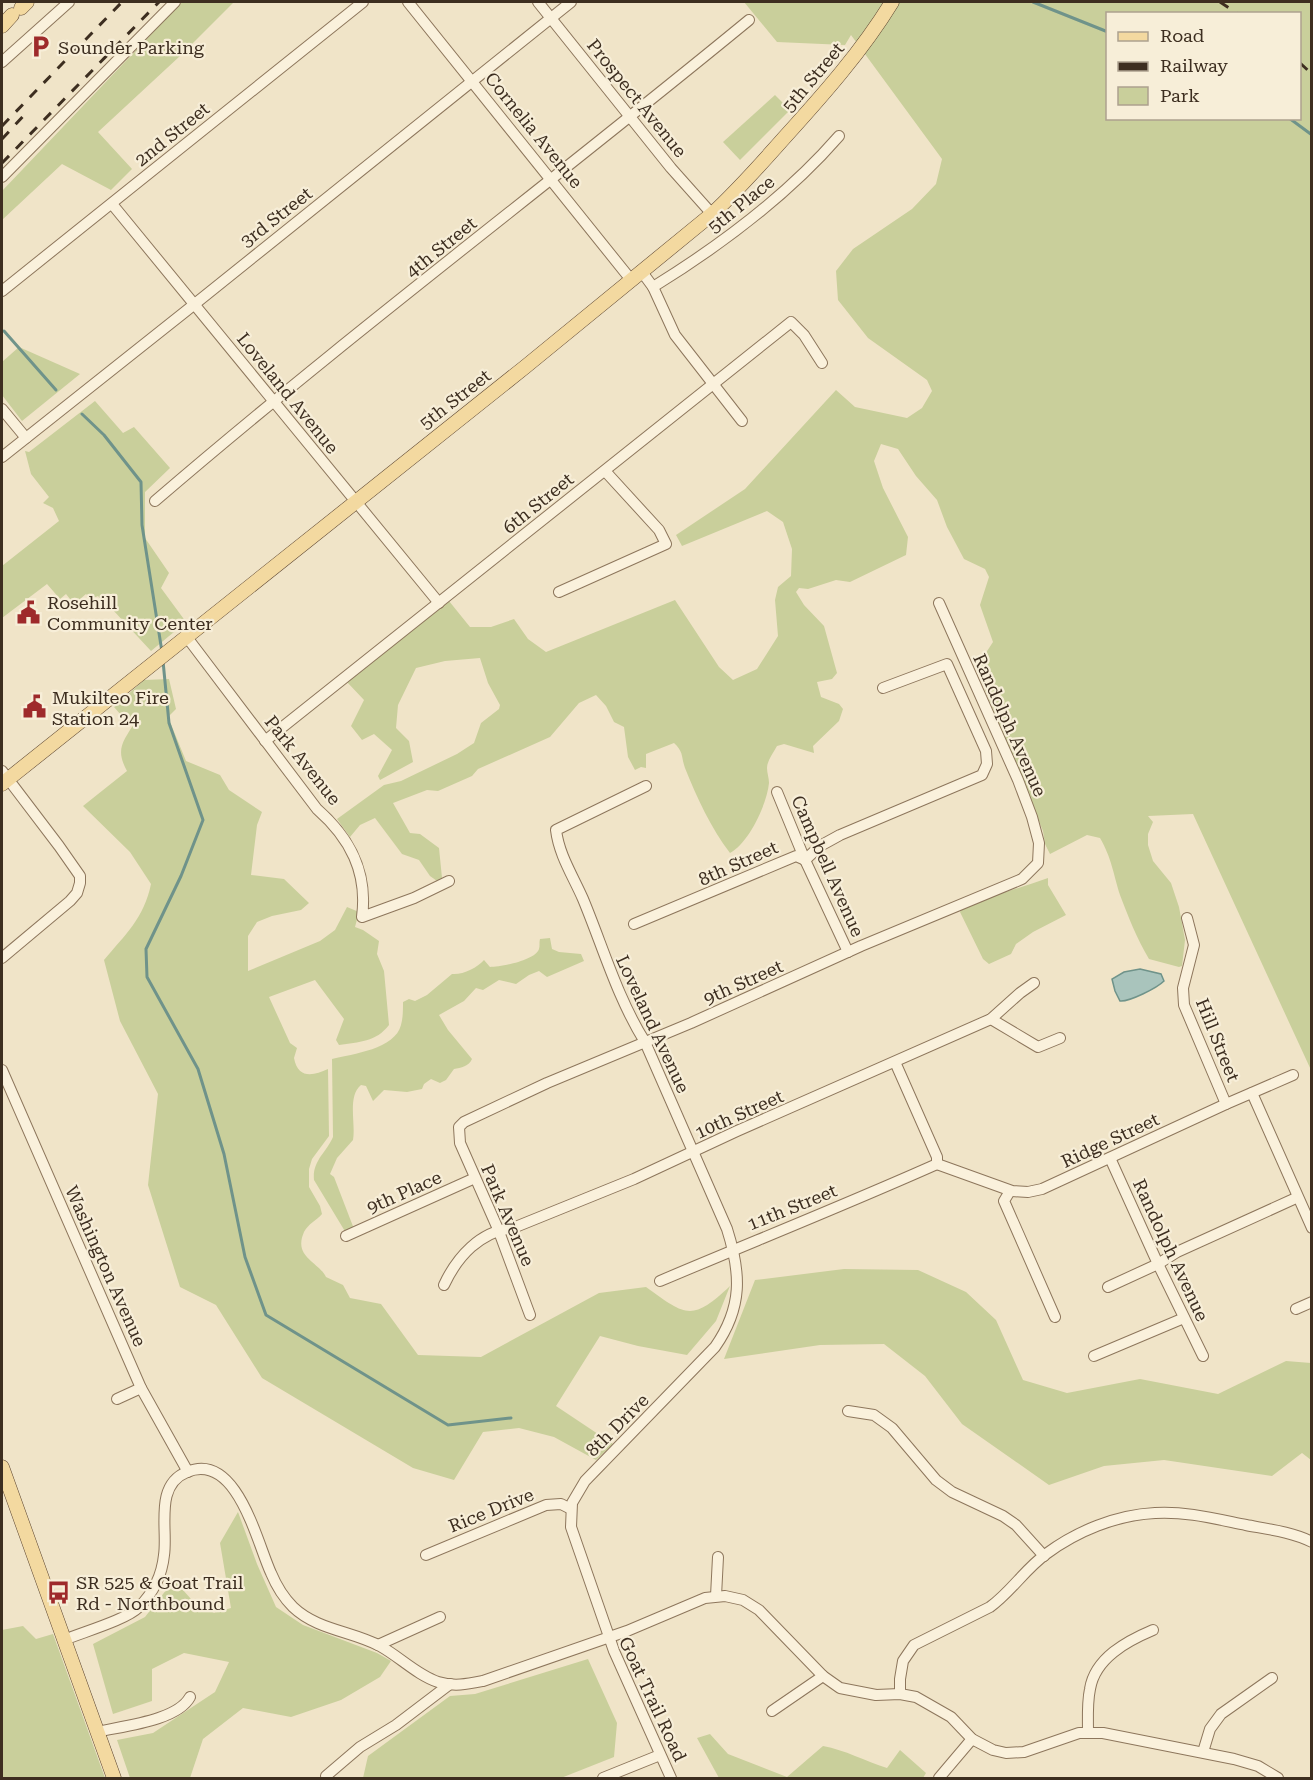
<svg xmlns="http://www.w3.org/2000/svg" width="1313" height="1780" font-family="'Roboto Serif',serif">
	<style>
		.green { fill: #c9cf9b; fill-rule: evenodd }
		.water { fill: #a9c4bc; stroke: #6f938a; stroke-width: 1.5 }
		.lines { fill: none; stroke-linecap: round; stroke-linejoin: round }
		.stream { stroke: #6f938a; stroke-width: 3 }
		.minor-casing { stroke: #8d765c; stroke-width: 12 }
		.major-casing { stroke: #5b4430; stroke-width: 15 }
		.minor { stroke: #faf1dc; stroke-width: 10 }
		.major { stroke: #f3d9a0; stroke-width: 14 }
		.rail { stroke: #3d2e20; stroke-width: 3; stroke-dasharray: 10 10; stroke-linecap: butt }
		.labels { text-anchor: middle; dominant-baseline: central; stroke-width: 4.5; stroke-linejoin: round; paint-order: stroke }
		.poi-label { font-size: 18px; fill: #3d2e20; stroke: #f7eed8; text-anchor: start }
		.street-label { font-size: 18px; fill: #3d2e20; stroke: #f7eed8 }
	</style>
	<rect width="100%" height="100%" fill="#f0e4c8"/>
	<g class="green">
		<polygon points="182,2 234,2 180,56 98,132 132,169 111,190 62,164 2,220 2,191"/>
		<path d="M744,2H1311V1070L1193,814L1148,816L1153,822L1148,834V845L1153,861L1171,883L1179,907L1185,940L1182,966L1179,967L1149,959C1137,939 1128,916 1120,895C1113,873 1112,859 1100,838L1087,835L1050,854L1045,844L1043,831L976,668L993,642L980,605L989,577L985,569L964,559L947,527L937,500L916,476L898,449L881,444L874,461L883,488L908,537L906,555L850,582L836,580L808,589L799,588L796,592L804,605L824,626L837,673L832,679L817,682L821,697L839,704L843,709L839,721L813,746L814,753L784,744L777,746C773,753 767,761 767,768C767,773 769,778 769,783C767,804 749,843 730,853C711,828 697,798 685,768C681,757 684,752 674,743L646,754V768L641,767L635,770L628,757L624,727L614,722L606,706L596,695L579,703L550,737L478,769L472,776L438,791L427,790L393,803L410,833L420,834L439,848L442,878L437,881L430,876L419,860L402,854L375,818L360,825L350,837L337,819L384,785L401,781L457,754L474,743L481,723L499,709L500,705L488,683L480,658L445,661L416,668L398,705L396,728L409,741L413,762L380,780L378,776L392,750L374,734L362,740L351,726L364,700L347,682L449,601L470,627H491L514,619L528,639L546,652L675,600L719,667L733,680L757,669L778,636L775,600L778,587L791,576L792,549L783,522L767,511L682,546L676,535L745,489L836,390L855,407L907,418L922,408L932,391L927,380L868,338L838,300L836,271L853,249L912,209L936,184L942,159L851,35L845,45L777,42ZM1108,14H1300V118H1108Z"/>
		<polygon points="775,95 790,110 740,160 723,142"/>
		<polygon points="19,347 80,374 22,421 2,395 2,362"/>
		<polygon points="95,401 123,433 134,427 170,468 145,492 145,538 169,573 161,588 186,622 151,651 113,610 110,610 98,596 91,599 86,594 74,604 66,594 60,599 47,584 2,618 2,566 59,521 53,508 43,503 49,497 31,474 25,451 29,452"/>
		<path d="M169,679L176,709L168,717L186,761L220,775L229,790L262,812L257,825L251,875L284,879L309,903L301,910L272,916L257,922L248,936V971L320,941L335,930L347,907L359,912L355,927L363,930L379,941L377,954L384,971L389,1025C376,1042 359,1042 339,1045L336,1040L344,1019L315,980L269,997L290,1043L297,1048L294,1058C298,1079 313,1076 328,1069L329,1136L312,1159L309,1169V1187L320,1206L322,1214C317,1220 308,1224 304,1232C293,1257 318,1261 326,1277L343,1285L350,1298L381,1304L418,1355L481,1357L599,1293L646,1287C686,1316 692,1322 730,1286L716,1321L687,1355L638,1346L600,1336L556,1406L613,1444L596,1460L554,1437L519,1428L483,1432L454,1480L413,1468L262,1378L216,1305L180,1287L148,1185L158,1094L120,1021L104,960C125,935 144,918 151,884L130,852L83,806L127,771C115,749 123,742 135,722L121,715L114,707L144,680Z"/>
		<path d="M1048,878V885L1066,915L1033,932L1016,944L1011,954L989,964L983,959L960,912L962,908C990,896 1020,888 1048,878Z"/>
		<path d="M550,938L552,949L559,952L581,954L584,961L547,977L539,971L529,975L516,984L499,980L483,990L476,988L464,1001L439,1015L448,1030L472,1059C469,1066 461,1068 454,1069L446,1080L440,1083L431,1079L424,1084L422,1089L407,1092L384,1090L373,1101L366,1086L361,1085C347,1096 356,1124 353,1140L337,1158L330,1174L334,1177L354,1229L346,1233L314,1180C312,1161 326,1153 333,1137L332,1059C353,1054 395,1049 401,1025C403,1018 403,1010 403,1002L409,999L415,1001L427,995L452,974C463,975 477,968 484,960L490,967C501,967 536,960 539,949C540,946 539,943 540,939Z"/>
		<polygon points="844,1269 918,1270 966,1292 996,1320 1023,1380 1067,1393 1140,1379 1218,1394 1286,1361 1311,1363 1311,1460 1302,1453 1272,1476 1164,1460 1104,1466 1049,1485 962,1424 925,1376 884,1344 820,1345 724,1359 755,1280"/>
		<polygon points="238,1512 257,1564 276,1607 303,1625 377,1653 391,1661 380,1677 341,1700 291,1717 243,1708 203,1739 190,1778 130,1778 117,1740 153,1733 215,1692 229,1662 184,1653 152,1669 152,1701 113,1714 93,1644 145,1617 174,1580 191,1599 214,1613 231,1608 220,1543"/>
		<polygon points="23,1626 36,1639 53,1634 105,1778 2,1778 2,1630"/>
		<polygon points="588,1659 617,1723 614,1757 561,1778 363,1778 368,1756 450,1696 475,1694"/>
		<path d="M710,1734L728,1754L787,1777L823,1746C845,1750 865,1761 887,1768L900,1750L926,1773L923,1778H719L697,1738Z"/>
	</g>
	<path class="water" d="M1140,969L1161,974L1164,981C1157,988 1129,1002 1120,1001L1115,991L1112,979L1124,972Z"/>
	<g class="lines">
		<g class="stream">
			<polyline points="1033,2 1108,32"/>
			<polyline points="1289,118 1312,135"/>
			<polyline points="4,331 56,390"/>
			<polyline points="82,414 104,435 141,482 142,525 162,652"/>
			<polyline points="163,661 169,723 203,820 181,876 146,949 147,977 198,1069 224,1154 245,1257 266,1315 448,1425 511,1418"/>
		</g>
		<defs>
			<g id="minor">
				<polyline points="408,2 632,281"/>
				<polyline points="538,2 671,168 712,214"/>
				<polyline points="2,62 69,2"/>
				<polyline points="2,177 175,2"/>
				<polyline points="112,204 439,603"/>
				<polyline points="642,272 653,287 675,335 742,421"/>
				<path d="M653,287C721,245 786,197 839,136"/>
				<polyline points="2,291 363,2"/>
				<polyline points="2,409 26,438"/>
				<polyline points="2,457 186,311 571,2"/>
				<path d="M155,501C348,335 552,182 749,20"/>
				<polyline points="559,592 666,544 659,530 605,471"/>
				<path d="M186,636L317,809C350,838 368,872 362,917L414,898L449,881"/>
				<polyline points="265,741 791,322 804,335 822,363"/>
				<polyline points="2,771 59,846 80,876 80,883 77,893 70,901 2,958"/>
				<path d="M646,786L556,830C559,855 573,876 583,899C603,947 617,997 645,1042L727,1229C741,1273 743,1307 715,1347L585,1481L572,1503L571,1527L614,1651L671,1778"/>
				<polyline points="777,792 805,860 848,952"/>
				<polyline points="805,860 820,846 840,835 982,775 987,764 986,751 947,664 883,688"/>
				<polyline points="1187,918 1194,945 1183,988 1184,1005 1226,1104"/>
				<polyline points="634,924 796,856 805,860"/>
				<polyline points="991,1019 1038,1047 1060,1038"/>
				<polyline points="895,1062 937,1157 937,1164"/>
				<polyline points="2,1070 141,1388 188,1472"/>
				<polyline points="1252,1093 1312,1228"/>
				<polyline points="1110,1158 1158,1264 1203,1356"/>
				<polyline points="937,1164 1012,1191 1028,1192 1042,1189 1226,1104 1293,1075"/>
				<polyline points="1010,1191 1004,1201 1055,1317"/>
				<polyline points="346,1236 475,1178"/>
				<path d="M660,1281C752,1242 845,1205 937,1164"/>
				<path d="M444,1285C457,1257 480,1231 513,1228L634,1179L737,1131L991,1019L1020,993L1034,983"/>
				<polyline points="1108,1287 1158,1264 1177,1252 1296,1198"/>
				<polyline points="1296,1309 1312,1302"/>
				<polyline points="530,1315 498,1229 460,1143 459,1127 464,1122 547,1083 691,1023 861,946 1022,879 1038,863 1039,843 1032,817 1018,780 939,603"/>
				<polyline points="1094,1356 1184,1318"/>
				<polyline points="117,1399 141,1388"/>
				<polyline points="848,1411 874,1415 892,1428 936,1480 952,1492 1003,1516 1016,1525 1044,1556"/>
				<polyline points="426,1555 546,1505 561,1504 571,1509"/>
				<polyline points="716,1596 718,1557"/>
				<path d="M64,1640C83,1632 126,1620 139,1607C154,1592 162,1575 164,1555C168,1529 154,1485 187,1472C237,1451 257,1543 271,1573C276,1585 284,1598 293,1607C317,1630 352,1631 380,1646C400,1657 417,1675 438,1682C454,1687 468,1684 483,1681L627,1631L705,1598L725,1596L743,1600L759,1610L823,1676L840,1688L876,1695L900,1694L916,1697L951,1717L972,1739L993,1750L1006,1753L1024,1752L1079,1733H1103L1234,1759L1258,1766L1278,1778"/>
				<polyline points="378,1645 440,1617"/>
				<path d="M900,1694V1679L903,1661L914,1645L990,1607C1011,1592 1025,1569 1046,1554C1077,1531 1116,1515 1155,1513C1185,1511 1216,1519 1246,1525C1267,1529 1292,1532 1312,1542"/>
				<polyline points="772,1711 823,1676"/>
				<path d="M97,1732C122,1726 177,1721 190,1697"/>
				<path d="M1088,1732C1088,1718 1087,1703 1090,1689C1095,1658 1127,1641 1153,1630"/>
				<polyline points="1203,1752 1210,1729 1221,1714 1272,1678"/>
				<polyline points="326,1776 360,1747 396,1725 450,1684"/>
				<polyline points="603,1778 660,1755"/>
				<polyline points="939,1778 972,1739"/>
			</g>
			<g id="major">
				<polyline points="21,8 27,2"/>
				<polyline points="2,26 12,15"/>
				<path d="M2,784L525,367L712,214C738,190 761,164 784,138C823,95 862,51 892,2"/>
				<polyline points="2,1467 114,1778"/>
			</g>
		</defs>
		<use href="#minor" class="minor-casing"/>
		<use href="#major" class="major-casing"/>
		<use href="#minor" class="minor"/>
		<use href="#major" class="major"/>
		<g class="rail">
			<polyline points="1220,2 1238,14"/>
			<polyline points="1300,63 1312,74"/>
			<polyline points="2,126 122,2"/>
			<polyline points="2,139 28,111"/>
			<polyline points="2,163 159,2"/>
		</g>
	</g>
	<defs>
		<symbol id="parking-bare" viewBox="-9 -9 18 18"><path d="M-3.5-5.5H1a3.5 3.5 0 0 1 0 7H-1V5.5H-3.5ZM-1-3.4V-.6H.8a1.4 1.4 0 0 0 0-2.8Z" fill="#9e2a2b" stroke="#f7eed8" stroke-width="2.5" paint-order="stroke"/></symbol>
		<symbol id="civic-bare" viewBox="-9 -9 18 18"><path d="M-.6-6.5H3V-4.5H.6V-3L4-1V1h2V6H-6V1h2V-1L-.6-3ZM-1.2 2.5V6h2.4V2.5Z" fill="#9e2a2b" stroke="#f7eed8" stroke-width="2.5" paint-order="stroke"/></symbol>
		<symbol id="bus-bare" viewBox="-9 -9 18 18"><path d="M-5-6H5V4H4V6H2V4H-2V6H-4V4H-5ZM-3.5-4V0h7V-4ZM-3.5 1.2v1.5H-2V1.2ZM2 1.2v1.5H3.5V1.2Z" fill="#9e2a2b" stroke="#f7eed8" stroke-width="2.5" paint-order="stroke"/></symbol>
	</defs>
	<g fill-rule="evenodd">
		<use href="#parking-bare" x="24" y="30" width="33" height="33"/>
		<use href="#civic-bare" x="12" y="596" width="33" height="33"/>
		<use href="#civic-bare" x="18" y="690" width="33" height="33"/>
		<use href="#bus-bare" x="42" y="1576" width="33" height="33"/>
	</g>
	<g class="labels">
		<g class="poi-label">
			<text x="58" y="47">Sounder Parking</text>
			<text x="47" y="602">Rosehill<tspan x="47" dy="21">Community Center</tspan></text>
			<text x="52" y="697">Mukilteo Fire<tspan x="52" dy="21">Station 24</tspan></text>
			<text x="76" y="1582">SR 525 &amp; Goat Trail<tspan x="76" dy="21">Rd - Northbound</tspan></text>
		</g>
		<g class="street-label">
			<text transform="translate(813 77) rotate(-50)">5th Street</text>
			<text transform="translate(637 98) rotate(51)">Prospect Avenue</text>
			<text transform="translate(534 130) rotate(51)">Cornelia Avenue</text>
			<text transform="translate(172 134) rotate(-39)">2nd Street</text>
			<text transform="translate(741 204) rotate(-39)">5th Place</text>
			<text transform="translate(276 217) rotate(-38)">3rd Street</text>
			<text transform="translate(441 247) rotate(-39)">4th Street</text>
			<text transform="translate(288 393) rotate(51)">Loveland Avenue</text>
			<text transform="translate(455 399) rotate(-38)">5th Street</text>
			<text transform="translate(538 503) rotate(-39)">6th Street</text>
			<text transform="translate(1010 725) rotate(66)">Randolph Avenue</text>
			<text transform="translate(303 760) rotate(51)">Park Avenue</text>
			<text transform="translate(738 863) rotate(-24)">8th Street</text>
			<text transform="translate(828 866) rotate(66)">Campbell Avenue</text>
			<text transform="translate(743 982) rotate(-24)">9th Street</text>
			<text transform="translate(653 1024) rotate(65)">Loveland Avenue</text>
			<text transform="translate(1218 1040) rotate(68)">Hill Street</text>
			<text transform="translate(739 1114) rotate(-24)">10th Street</text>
			<text transform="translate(1110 1140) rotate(-25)">Ridge Street</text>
			<text transform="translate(404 1192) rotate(-24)">9th Place</text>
			<text transform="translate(792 1207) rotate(-22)">11th Street</text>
			<text transform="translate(508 1215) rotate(67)">Park Avenue</text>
			<text transform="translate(1171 1250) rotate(65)">Randolph Avenue</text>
			<text transform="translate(106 1266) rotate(66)">Washington Avenue</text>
			<text transform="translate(617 1425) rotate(-45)">8th Drive</text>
			<text transform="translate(491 1510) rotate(-22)">Rice Drive</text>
			<text transform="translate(653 1699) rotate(65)">Goat Trail Road</text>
		</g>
	</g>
	<rect width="1313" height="1780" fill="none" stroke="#3d2e20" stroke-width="6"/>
	<rect x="1106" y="12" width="195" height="108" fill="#f7eed8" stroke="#ada18e" stroke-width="1.5"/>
	<rect x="1118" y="32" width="30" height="9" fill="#f3d9a0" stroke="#ada18e" stroke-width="1.5"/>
	<text x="1160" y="42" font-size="18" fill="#3d2e20">Road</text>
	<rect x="1118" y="62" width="30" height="9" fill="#3d2e20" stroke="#ada18e" stroke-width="1.5"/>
	<text x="1160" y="72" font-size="18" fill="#3d2e20">Railway</text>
	<rect x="1118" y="87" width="30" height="18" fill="#c9cf9b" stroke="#ada18e" stroke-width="1.5"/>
	<text x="1160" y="102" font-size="18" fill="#3d2e20">Park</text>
</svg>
